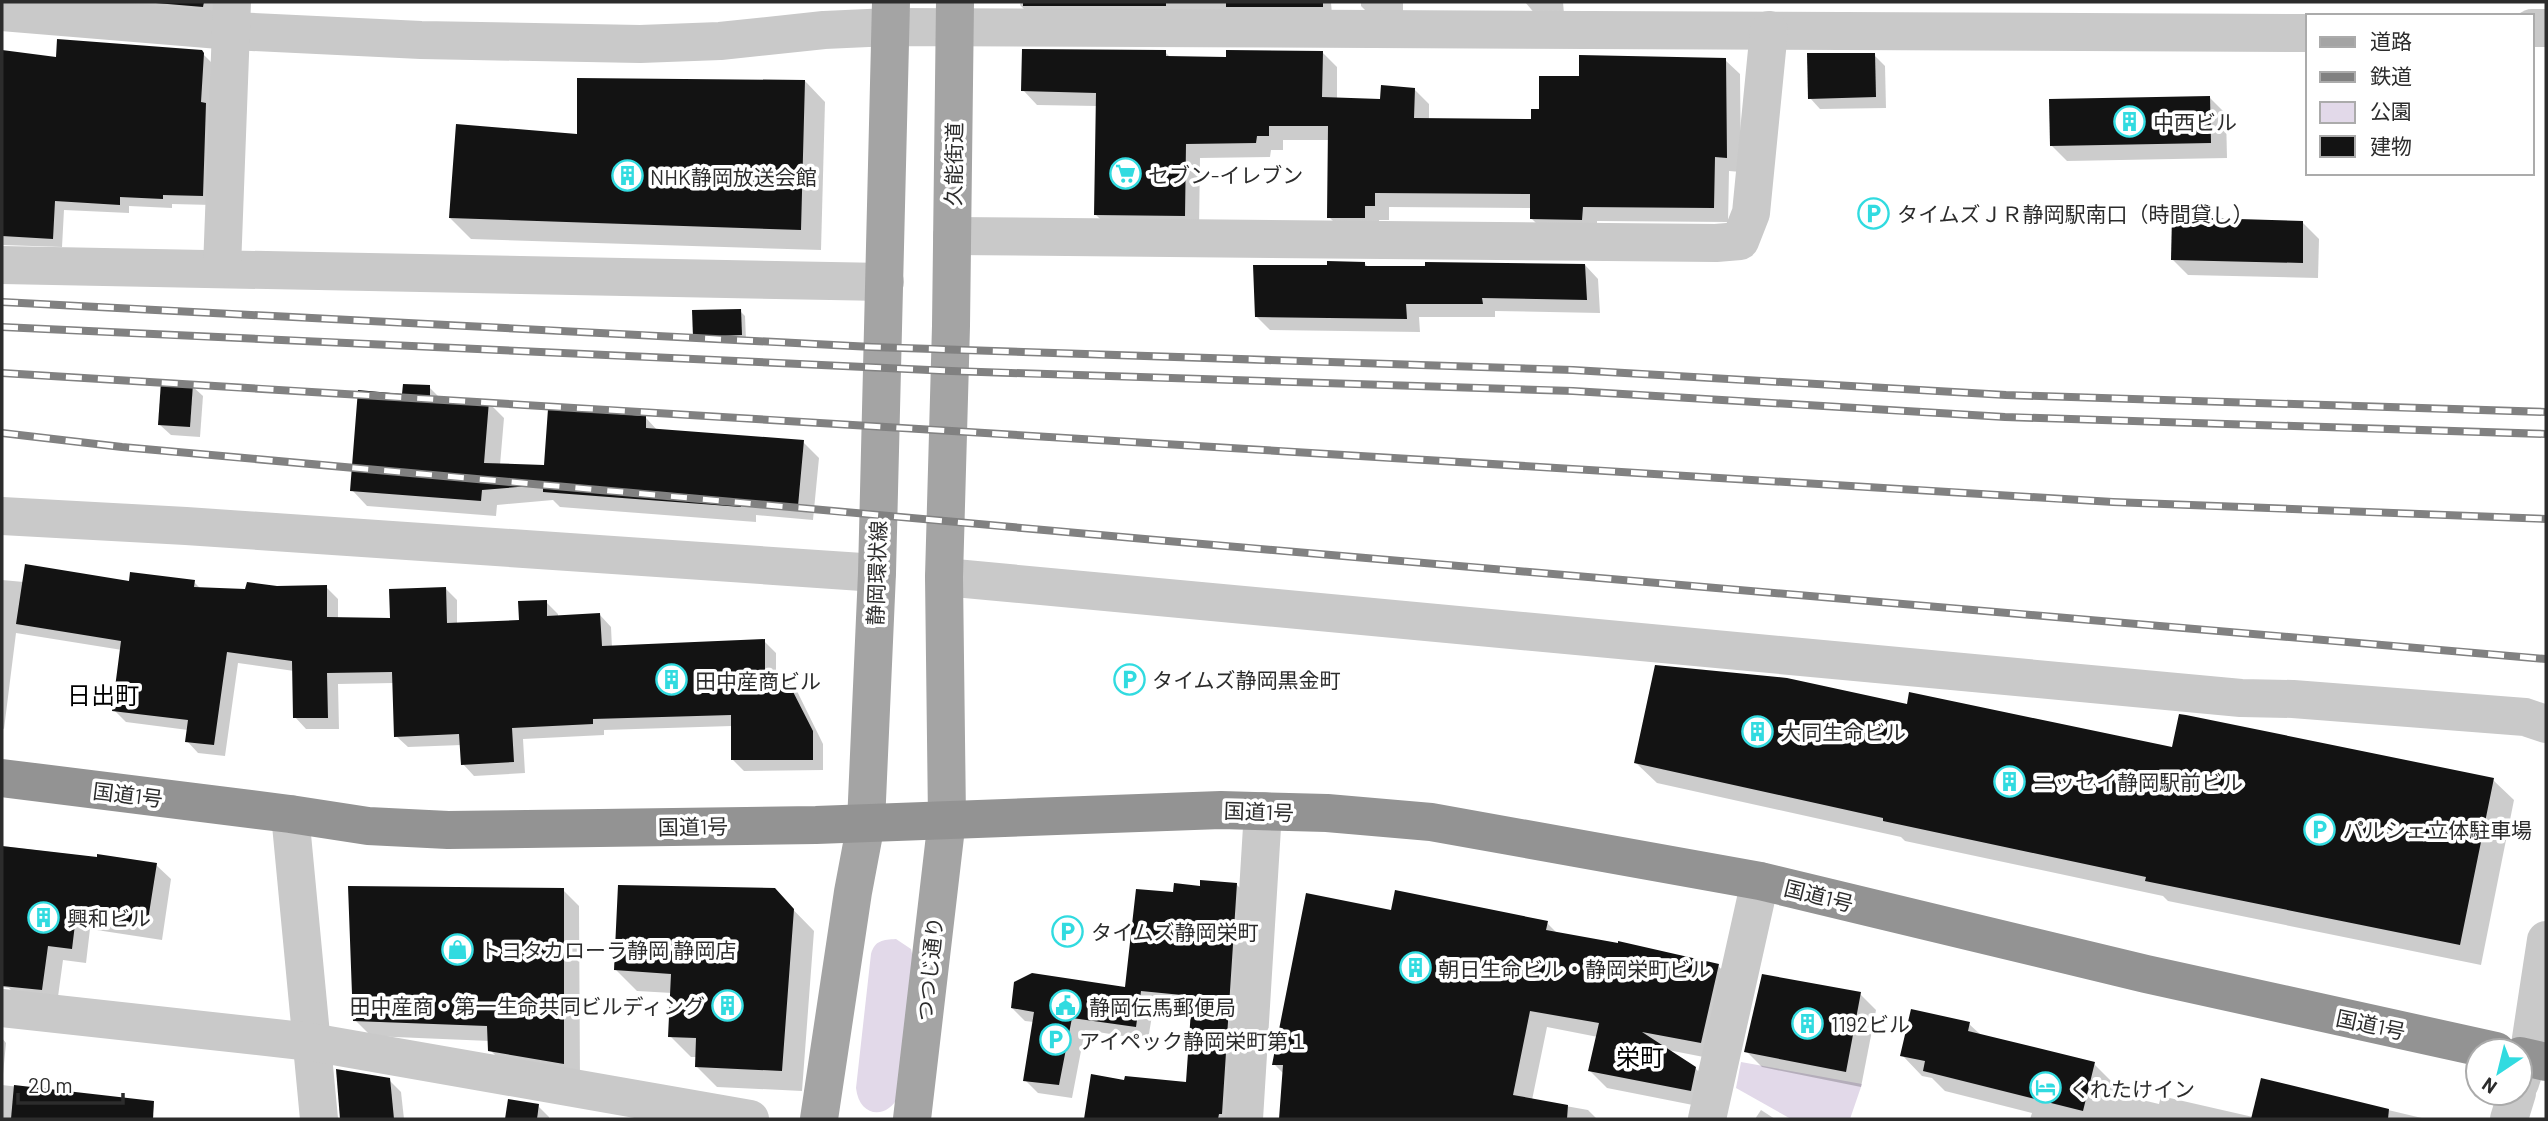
<svg xmlns="http://www.w3.org/2000/svg" width="2548" height="1121" font-family="Barlow,'Noto Sans JP',sans-serif">
	<style>
		.green { fill: #e2d9e9 }
		.shadow { fill: #0003 }
		.building { fill: #131313 }
		.lines { fill: none; stroke-linecap: round; stroke-linejoin: round }
		.minor { stroke: #c9c9c9; stroke-width: 38 }
		.major { stroke: #a4a4a4; stroke-width: 38 }
		.highway { stroke: #939393; stroke-width: 38 }
		.rail-casing { stroke: #818181; stroke-width: 8 }
		.rail { stroke: #fff; stroke-width: 5; stroke-dasharray: 16; stroke-linecap: butt }
		.labels { text-anchor: middle; dominant-baseline: central; stroke-width: 7; stroke-linejoin: round; paint-order: stroke }
		.poi-label { font-size: 21px; fill: #2c2c2c; stroke: #fff; text-anchor: start }
		.street-label { font-size: 21px; fill: #2c2c2c; stroke: #fff }
		.quarter-label { font-size: 24px; fill: #000; stroke: #fff }
	</style>
	<rect width="100%" height="100%" fill="#fff"/>
	<g class="green">
		<path d="M896,939L911,949L913,958L899,1095C887,1121 859,1117 856,1088L871,954C875,940 883,940 896,939Z"/>
		<polygon points="1741,1062 1862,1084 1850,1119 1791,1119 1736,1088"/>
	</g>
	<g class="shadow">
		<polygon points="35,2 214,2 213,17"/>
		<polygon points="1021,2 1331,2 1332,16 1030,15 1020,5"/>
		<polygon points="1361,2 1403,2 1403,16 1370,15 1361,6"/>
		<polygon points="1525,2 1563,2 1564,14 1536,15"/>
		<polygon points="2,52 57,59 201,52 213,64 212,205 172,204 172,208 129,206 129,213 64,210 62,247 2,245"/>
		<polygon points="1165,52 1171,58 1227,59 1322,52 1337,67 1337,99 1382,101 1414,89 1429,104 1429,120 1533,121 1541,110 1581,77 1725,60 1740,74 1741,172 1729,171 1728,222 1597,221 1597,234 1546,233 1532,219 1532,208 1389,207 1389,220 1379,220 1379,232 1344,232 1329,217 1329,140 1283,140 1283,150 1271,150 1270,157 1200,158 1199,230 1111,229 1096,215 1097,106 1037,105 1023,90"/>
		<polygon points="1874,55 1885,66 1886,108 1820,109 1810,98"/>
		<polygon points="805,81 825,102 821,250 471,239 450,218 579,136"/>
		<polygon points="2210,98 2226,114 2227,158 2067,161 2051,145"/>
		<polygon points="2303,223 2319,239 2318,278 2188,275 2172,259"/>
		<polygon points="1364,263 1368,267 1585,265 1598,279 1600,313 1495,311 1495,317 1419,317 1420,332 1270,330 1256,316 1329,267"/>
		<polygon points="740,311 745,316 746,340 699,341 694,336"/>
		<polygon points="192,386 203,396 200,437 171,435 160,425"/>
		<polygon points="429,387 441,399 489,403 504,418 500,465 546,467 646,418 658,431 803,442 819,458 813,520 756,515 756,522 560,507 553,500 497,505 496,516 367,506 352,490 404,396"/>
		<polygon points="2,580 24,582 194,582 201,589 247,590 326,587 338,599 338,619 391,620 445,588 457,600 457,625 521,621 546,602 558,614 558,617 600,615 611,627 612,648 764,641 776,653 776,677 784,677 796,689 823,744 823,770 744,771 733,760 732,726 604,730 604,735 523,739 525,773 474,776 463,764 462,745 408,747 396,736 394,683 338,684 339,729 306,729 295,717 294,671 238,663 225,756 198,753 187,741 188,730 126,722 114,710 122,650 16,633 4,729 2,728"/>
		<polygon points="1908,706 2173,749 2493,780 2514,800 2481,965 2168,901 2163,896 1905,841 1901,837 1657,783 1636,763"/>
		<polygon points="2,846 156,865 171,879 162,940 90,929 86,963 63,960 57,1004 21,1000 9,988 2,987"/>
		<polygon points="1236,884 1249,897 1237,1119 1086,1119 1092,1076 1125,1082 1188,1084 1193,1007 1154,1003 1148,1040 1085,1030 1072,1098 1038,1093 1025,1080 1034,1022 1025,1021 1012,1008 1126,989 1175,894 1201,888"/>
		<polygon points="563,890 579,906 580,1079 506,1066 490,1050 490,1041 371,1036 355,1020"/>
		<polygon points="774,890 814,931 802,1091 717,1087 697,1067 697,1057 691,1057 670,1036 672,993 637,991 616,970"/>
		<polygon points="1392,912 1547,923 1558,934 1718,966 1736,983 1719,1060 1668,1050 1695,1068 1713,1086 1708,1108 1607,1088 1590,1071 1598,1037 1547,1027 1532,1100 1588,1110 1597,1119 1280,1119 1284,1074 1274,1064"/>
		<polygon points="1860,994 1876,1010 1861,1087 1762,1067 1746,1051"/>
		<polygon points="1969,1024 1981,1035 2094,1064 2115,1085 2113,1093 2159,1104 2161,1096 2253,1117 2262,1080 2426,1119 2030,1119 2032,1113 1945,1091 1932,1078 1922,1076 1902,1055"/>
		<polygon points="2,1038 6,1043 2,1085 106,1097 119,1109 117,1119 2,1119"/>
		<polygon points="338,1071 389,1080 401,1092 404,1119 342,1119"/>
		<polygon points="510,1101 538,1106 549,1117 549,1119 507,1119"/>
		<polygon points="1761,1110 1775,1119 1755,1119"/>
	</g>
	<g class="building">
		<polygon points="144,2 204,2 203,7"/>
		<rect x="1023" y="2" width="143" height="4"/>
		<rect x="1226" y="2" width="97" height="5"/>
		<polygon points="57,39 202,50 204,53 201,102 206,103 203,196 163,195 163,199 120,197 120,205 55,201 53,239 2,236 2,50 56,57"/>
		<polygon points="1022,49 1166,50 1166,56 1226,57 1226,50 1323,51 1322,97 1380,99 1381,85 1415,88 1414,118 1531,119 1531,109 1539,109 1539,76 1579,76 1579,55 1726,58 1727,158 1715,157 1714,208 1583,207 1582,220 1530,219 1530,194 1375,193 1375,206 1365,206 1365,218 1327,218 1328,126 1269,126 1269,136 1257,136 1256,143 1186,144 1185,216 1094,215 1096,93 1021,91"/>
		<polygon points="1807,53 1875,53 1876,97 1808,99"/>
		<polygon points="577,78 805,80 801,230 449,218 456,124 577,134"/>
		<polygon points="2210,96 2211,143 2050,146 2049,99"/>
		<polygon points="2172,217 2303,221 2303,263 2171,260"/>
		<polygon points="1327,261 1365,262 1365,266 1425,266 1425,262 1585,264 1587,300 1482,298 1483,304 1406,304 1407,319 1255,317 1253,265 1327,265"/>
		<polygon points="741,309 742,335 693,337 692,310"/>
		<polygon points="161,382 193,384 190,427 158,425"/>
		<polygon points="403,384 430,385 430,396 489,401 484,463 544,465 548,409 646,416 646,428 804,440 798,506 741,501 741,507 543,492 543,485 482,490 481,501 350,491 358,390 402,394"/>
		<polygon points="25,564 129,581 130,572 195,580 194,587 245,589 247,582 277,586 327,585 327,617 390,618 389,589 446,587 447,623 519,620 518,601 547,600 547,616 600,613 602,646 765,639 765,676 785,676 813,731 813,760 731,760 731,715 593,719 593,724 512,728 514,762 461,765 459,734 394,737 392,672 327,673 328,718 293,718 292,661 227,652 214,745 185,742 188,720 112,711 121,641 16,624"/>
		<polygon points="1655,665 1787,678 1907,704 1909,692 2172,747 2179,714 2186,715 2494,778 2460,945 2145,881 2146,877 1883,821 1883,818 1634,763"/>
		<polygon points="2,846 97,857 97,854 157,863 147,926 76,916 72,949 48,946 42,990 2,986"/>
		<polygon points="1200,880 1237,883 1222,1114 1219,1114 1218,1119 1084,1119 1091,1074 1124,1080 1125,1076 1186,1082 1192,996 1141,991 1136,1027 1072,1018 1059,1085 1023,1081 1034,1012 1011,1008 1014,982 1032,973 1125,987 1136,889 1173,892 1174,883 1200,886"/>
		<polygon points="618,885 775,888 794,909 782,1071 695,1067 696,1038 668,1037 671,974 614,970"/>
		<polygon points="348,886 564,888 564,1064 488,1051 487,1026 353,1021"/>
		<polygon points="1395,890 1548,921 1546,930 1618,943 1618,941 1719,964 1701,1043 1642,1032 1696,1067 1691,1091 1588,1071 1599,1023 1530,1011 1513,1095 1568,1105 1567,1119 1279,1119 1283,1065 1272,1065 1306,893 1391,910"/>
		<polygon points="1762,974 1861,992 1846,1072 1744,1052"/>
		<polygon points="1911,1009 1970,1022 1968,1031 2095,1062 2083,1111 1923,1071 1925,1061 1900,1056"/>
		<polygon points="336,1069 390,1078 394,1119 340,1119"/>
		<polygon points="2261,1078 2389,1109 2388,1119 2251,1119"/>
		<polygon points="14,1085 154,1101 153,1119 11,1119"/>
		<polygon points="508,1099 539,1104 537,1119 505,1119"/>
	</g>
	<g class="lines">
		<g class="minor">
			<polyline points="2,12 232,31 421,40 640,44 720,41 824,30 890,27 2308,33"/>
			<polyline points="2532,28 2546,28"/>
			<polyline points="952,236 1716,243 1740,241 1751,213 1769,30"/>
			<polyline points="2,265 885,282"/>
			<polyline points="222,268 232,2"/>
			<polyline points="2,516 186,526 877,573"/>
			<polyline points="944,577 2241,698 2293,699 2525,717 2546,724"/>
			<polyline points="290,814 319,1119"/>
			<polyline points="2,1008 311,1042 750,1119"/>
			<polyline points="2520,1083 2528,1058 2546,940"/>
			<polyline points="1244,1119 1263,811"/>
			<polyline points="1707,1119 1760,881"/>
			<polyline points="2509,1119 2517,1093"/>
		</g>
		<g class="major">
			<polyline points="819,1119 853,892 866,823 877,573 891,2"/>
			<polyline points="912,1119 947,819 944,577 951,326 955,2"/>
		</g>
		<g class="highway">
			<polyline points="2,778 290,814 368,826 448,830 816,825 1221,810 1327,813 1431,822 1760,881 2146,974 2496,1051"/>
			<polyline points="2520,1056 2546,1062"/>
		</g>
		<defs>
			<g id="rail">
				<polyline points="2,302 872,347 1573,370 2006,395 2546,412"/>
				<polyline points="2,327 951,371 1573,391 2005,417 2546,434"/>
				<polyline points="2,373 2113,502 2546,519"/>
				<polyline points="2,433 122,447 1156,540 2546,659"/>
			</g>
		</defs>
		<use href="#rail" class="rail-casing"/>
		<use href="#rail" class="rail"/>
	</g>
	<defs>
		<symbol id="building-ring" viewBox="-11 -11 22 22"><circle r="9.5" fill="#fff" stroke="#31dbe0" stroke-width="1.5"/><path d="M-4-6H4V6H1V3H-1V6H-4ZM-2.5-4.3h1.7v1.8h-1.7ZM.8-4.3h1.7v1.8H.8ZM-2.5-1h1.7V.8h-1.7ZM.8-1h1.7V.8H.8Z" fill="#31dbe0"/></symbol>
		<symbol id="supermarket-ring" viewBox="-11 -11 22 22"><circle r="9.5" fill="#fff" stroke="#31dbe0" stroke-width="1.5"/><path d="M-6-5.5h2.5l.6 2H6L4.5 2H-2.5L-4.4-4H-6ZM-1.5 3.2a1.3 1.3 0 1 0 .1 0ZM3 3.2a1.3 1.3 0 1 0 .1 0Z" fill="#31dbe0"/></symbol>
		<symbol id="parking-ring" viewBox="-11 -11 22 22"><circle r="9.5" fill="#fff" stroke="#31dbe0" stroke-width="1.5"/><path d="M-3.5-5.5H1a3.5 3.5 0 0 1 0 7H-1V5.5H-3.5ZM-1-3.4V-.6H.8a1.4 1.4 0 0 0 0-2.8Z" fill="#31dbe0"/></symbol>
		<symbol id="shop-ring" viewBox="-11 -11 22 22"><circle r="9.5" fill="#fff" stroke="#31dbe0" stroke-width="1.5"/><path d="M-5-2.5h2.3a2.7 3.5 0 0 1 5.4 0H5L5.5 6h-11ZM-1.5-2.5h3a1.5 2.3 0 0 0-3 0Z" fill="#31dbe0"/></symbol>
		<symbol id="civic-ring" viewBox="-11 -11 22 22"><circle r="9.5" fill="#fff" stroke="#31dbe0" stroke-width="1.5"/><path d="M-.6-6.5H3V-4.5H.6V-3L4-1V1h2V6H-6V1h2V-1L-.6-3ZM-1.2 2.5V6h2.4V2.5Z" fill="#31dbe0"/></symbol>
		<symbol id="hotel-ring" viewBox="-11 -11 22 22"><circle r="9.5" fill="#fff" stroke="#31dbe0" stroke-width="1.5"/><path d="M-6-4.5h1.5V1H6V5H4.5V3h-9V5H-6ZM-4 0a1.8 1.8 0 1 1 3.6 0ZM.5 0V-2.5h3Q6-2.5 6 0Z" fill="#31dbe0"/></symbol>
	</defs>
	<g fill-rule="evenodd">
		<use href="#building-ring" x="2112" y="104" width="35" height="35"/>
		<use href="#supermarket-ring" x="1108" y="156" width="35" height="35"/>
		<use href="#building-ring" x="610" y="158" width="35" height="35"/>
		<use href="#parking-ring" x="1856" y="196" width="35" height="35"/>
		<use href="#parking-ring" x="1112" y="662" width="35" height="35"/>
		<use href="#building-ring" x="654" y="662" width="35" height="35"/>
		<use href="#building-ring" x="1740" y="714" width="35" height="35"/>
		<use href="#building-ring" x="1992" y="764" width="35" height="35"/>
		<use href="#parking-ring" x="2302" y="812" width="35" height="35"/>
		<use href="#building-ring" x="26" y="900" width="35" height="35"/>
		<use href="#parking-ring" x="1050" y="914" width="35" height="35"/>
		<use href="#shop-ring" x="440" y="932" width="35" height="35"/>
		<use href="#building-ring" x="1398" y="950" width="35" height="35"/>
		<use href="#building-ring" x="710" y="988" width="35" height="35"/>
		<use href="#civic-ring" x="1048" y="988" width="35" height="35"/>
		<use href="#building-ring" x="1790" y="1006" width="35" height="35"/>
		<use href="#parking-ring" x="1038" y="1022" width="35" height="35"/>
		<use href="#hotel-ring" x="2028" y="1070" width="35" height="35"/>
	</g>
	<g class="labels">
		<g class="poi-label">
			<text x="2153" y="121">中西ビル</text>
			<text x="1148" y="174">セブン-イレブン</text>
			<text x="650" y="176">NHK静岡放送会館</text>
			<text x="1897" y="213">タイムズＪＲ静岡駅南口（時間貸し）</text>
			<text x="1152" y="679">タイムズ静岡黒金町</text>
			<text x="695" y="680">田中産商ビル</text>
			<text x="1780" y="731">大同生命ビル</text>
			<text x="2033" y="781">ニッセイ静岡駅前ビル</text>
			<text x="2343" y="829">パルシェ立体駐車場</text>
			<text x="67" y="917">興和ビル</text>
			<text x="1091" y="931">タイムズ静岡栄町</text>
			<text x="480" y="949">トヨタカローラ静岡 静岡店</text>
			<text x="1438" y="968">朝日生命ビル・静岡栄町ビル</text>
			<text x="705" y="1005" text-anchor="end">田中産商・第一生命共同ビルディング</text>
			<text x="1089" y="1006">静岡伝馬郵便局</text>
			<text x="1831" y="1023">1192ビル</text>
			<text x="1079" y="1040">アイペック静岡栄町第１</text>
			<text x="2069" y="1088">くれたけイン</text>
		</g>
		<g class="street-label">
			<text transform="translate(953 164) rotate(-89)">久能街道</text>
			<text transform="translate(876 573) rotate(-88)">静岡環状線</text>
			<text transform="translate(128 794) rotate(7)">国道1号</text>
			<text transform="translate(1259 811) rotate(2)">国道1号</text>
			<text transform="translate(693 826) rotate(-1)">国道1号</text>
			<text transform="translate(1819 895) rotate(14)">国道1号</text>
			<text transform="translate(929 969) rotate(-84)">つつじ通り</text>
			<text transform="translate(2371 1024) rotate(12)">国道1号</text>
		</g>
		<g class="quarter-label">
			<text x="103" y="694">日出町</text>
			<text x="1640" y="1056">栄町</text>
		</g>
	</g>
	<rect width="2548" height="1121" fill="none" stroke="#2c2c2c" stroke-width="7"/>
	<rect x="2306" y="14" width="228" height="161" fill="#ffffff" stroke="#ababab" stroke-width="2"/>
	<rect x="2320" y="37" width="35" height="10" fill="#a4a4a4" stroke="#ababab" stroke-width="2"/>
	<text x="2370" y="49" font-size="21" fill="#2c2c2c">道路</text>
	<rect x="2320" y="72" width="35" height="10" fill="#818181" stroke="#ababab" stroke-width="2"/>
	<text x="2370" y="84" font-size="21" fill="#2c2c2c">鉄道</text>
	<rect x="2320" y="102" width="35" height="21" fill="#e2d9e9" stroke="#ababab" stroke-width="2"/>
	<text x="2370" y="119" font-size="21" fill="#2c2c2c">公園</text>
	<rect x="2320" y="136" width="35" height="21" fill="#131313" stroke="#ababab" stroke-width="2"/>
	<text x="2370" y="154" font-size="21" fill="#2c2c2c">建物</text>
	<g transform="translate(2499 1072) rotate(215)"><circle r="33" fill="#ffffff" stroke="#ababab" stroke-width="2"/>
	<path d="M0-5L12 26L0 18L-12 26Z" fill="#31dbe0"/>
	<text y="-10" font-size="19" font-weight="bold" text-anchor="middle" fill="#2c2c2c">N</text>
	</g>
	<path d="M18 1093v10h105v-10" fill="none" stroke="#2c2c2c" stroke-width="3.5"/>
	<text x="28" y="1093" font-size="21" fill="#2c2c2c" stroke="#ffffff" stroke-width="5" paint-order="stroke">20 m</text>
</svg>
